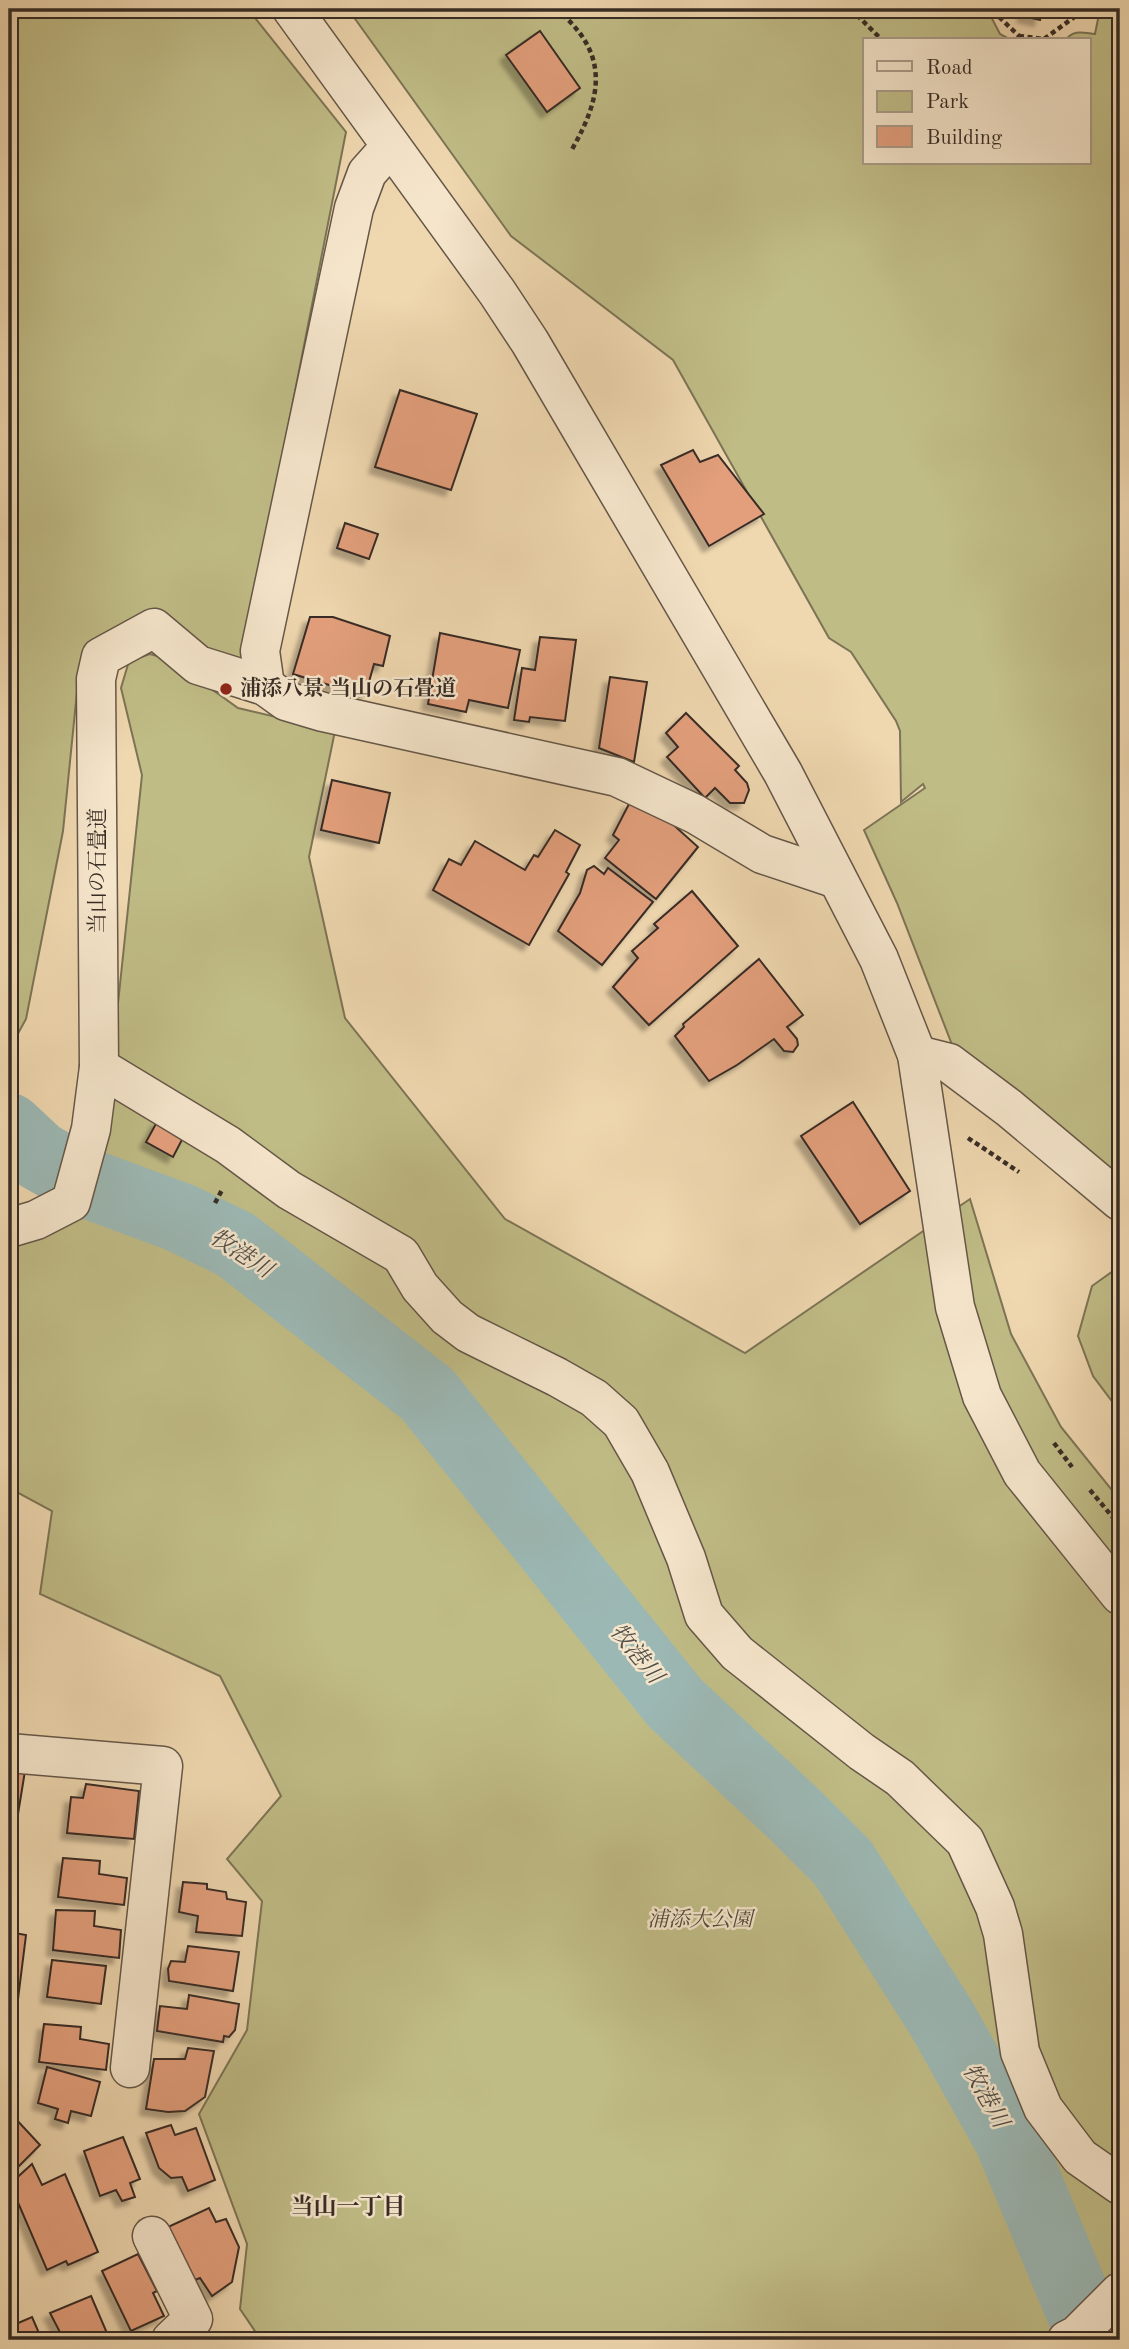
<svg xmlns="http://www.w3.org/2000/svg" width="1129" height="2349" font-family="'Old Standard TT','Noto Serif JP',serif">
	<style>
		.green { fill: #c0bc86; stroke: #7c7456; stroke-width: 2 }
		.lines { fill: none; stroke-linecap: round; stroke-linejoin: round }
		.river { stroke: #9cb8b4; stroke-width: 70 }
		.building { fill: #e39f7c; stroke: #372c25; stroke-width: 2; filter: url(#shadow) }
		.minor-casing { stroke: #655748; stroke-width: 41 }
		.path { stroke: #372c25; stroke-width: 4.5; stroke-dasharray: 5 3.5; stroke-linecap: butt }
		.minor { stroke: #f5e5cb; stroke-width: 38 }
		.poi-dot { fill: #8f2418; stroke: #f5e5cb; stroke-width: 2.5 }
		.labels { text-anchor: middle; dominant-baseline: central; stroke-width: 5; stroke-linejoin: round; paint-order: stroke }
		.poi-label { font-size: 21px; font-weight: bold; fill: #372c25; stroke: #f5e5cb; text-anchor: start }
		.street-label { font-size: 21px; fill: #372c25; stroke: #f5e5cb }
		.park-label { font-size: 21px; font-style: italic; fill: #524938; stroke: #f5e5cb }
		.water-label { font-size: 23px; font-style: italic; fill: #504f49; stroke: #f5e5cb }
		.neighbourhood-label { font-size: 23px; font-weight: bold; fill: #372c25; stroke: #f5e5cb }
	</style>
	<defs>
		<filter id="shadow"><feDropShadow dx="-6" dy="6" stdDeviation="2" flood-color="#0004"/></filter>
	</defs>
	<rect width="100%" height="100%" fill="#efd7af"/>
	<filter id="stains"><feTurbulence type="fractalNoise" baseFrequency=".00286" numOctaves="4"/><feColorMatrix values="0 0 0 0 .2 0 0 0 0 .09 0 0 0 0 .02 0 0 0 .5 -.17"/></filter>
	<radialGradient id="worn" r=".72"><stop offset=".6" stop-color="#630" stop-opacity="0"/><stop offset="1" stop-color="#630" stop-opacity=".3"/></radialGradient>
	<g class="green">
		<polygon points="9,9 73,9 83,18 101,9 248,9 346,132 240,671 151,616 79,672 63,831 26,1019 9,1050"/>
		<path d="M348,9H987L1000,34L1011,40H865V163H1089V40H1066C1073,29 1084,33 1095,34L1100,9H1120V1188L956,1055L897,903L864,830L925,788L923,784L901,802L900,731L896,721L851,652L829,638L673,360L511,236Z"/>
		<polygon points="150,654 171,660 238,708 335,731 309,857 345,1018 505,1219 745,1353 970,1199 1011,1334 1061,1427 1120,1500 1120,2340 261,2340 240,2309 247,2244 199,2114 247,2030 262,1901 227,1859 281,1796 220,1676 40,1594 52,1511 9,1488 9,1239 96,1213 142,775 121,688 129,661"/>
		<polygon points="1120,1266 1120,1412 1093,1376 1078,1336 1092,1286"/>
	</g>
	<g class="lines">
		<polyline class="river" points="9,1128 39,1156 89,1184 181,1218 236,1245 427,1394 675,1703 795,1815 843,1863 943,2021 1009,2139 1093,2340"/>
	</g>
	<g class="building">
		<polygon points="1025,9 1042,9 1040,20 1023,16"/>
		<polygon points="540,31 580,88 547,112 506,55"/>
		<polygon points="400,390 477,414 451,490 375,467"/>
		<polygon points="693,450 700,462 718,455 764,514 709,546 661,465"/>
		<polygon points="345,523 378,534 369,559 337,548"/>
		<polygon points="310,617 333,617 390,636 383,666 374,664 365,696 293,674"/>
		<polygon points="440,633 520,650 508,708 469,700 466,712 428,704"/>
		<polygon points="540,637 576,640 565,721 530,717 529,722 514,720 522,668 535,670"/>
		<polygon points="610,677 647,682 634,762 599,748"/>
		<polygon points="686,713 739,766 735,770 747,783 749,790 744,803 730,803 715,788 705,798 667,757 678,747 666,733"/>
		<polygon points="332,780 390,793 379,843 321,830"/>
		<polygon points="630,802 667,819 698,847 656,899 605,858 619,840 613,835"/>
		<polygon points="555,830 580,845 566,872 569,874 529,945 433,890 449,859 461,865 475,841 525,870 534,855 538,857"/>
		<polygon points="594,866 604,874 608,868 653,902 602,965 558,931 580,893 587,870"/>
		<polygon points="692,891 738,946 649,1025 613,987 638,958 632,951 658,928 654,924"/>
		<polygon points="759,959 803,1015 787,1027 797,1039 798,1045 793,1052 784,1051 774,1039 737,1065 709,1081 675,1036 684,1027 683,1024"/>
		<polygon points="853,1102 910,1191 860,1224 801,1136"/>
		<polygon points="158,1120 185,1134 173,1157 146,1142"/>
		<polygon points="9,1769 25,1771 9,1869"/>
		<polygon points="86,1784 139,1791 134,1839 67,1833 71,1797 83,1798"/>
		<polygon points="63,1858 100,1861 99,1874 127,1878 124,1905 58,1897"/>
		<polygon points="183,1882 207,1884 207,1889 226,1892 227,1899 246,1902 242,1936 196,1932 198,1916 179,1912"/>
		<polygon points="56,1910 95,1911 94,1926 121,1930 119,1958 53,1950"/>
		<polygon points="9,1932 26,1935 10,2063 9,2063"/>
		<polygon points="188,1946 239,1952 233,1991 169,1981 168,1969 171,1961 185,1962"/>
		<polygon points="52,1960 106,1966 101,2004 47,1997"/>
		<polygon points="189,1995 239,2004 235,2030 229,2037 224,2036 223,2042 157,2031 160,2006 187,2009"/>
		<polygon points="44,2024 81,2027 80,2039 109,2044 106,2070 39,2062"/>
		<polygon points="188,2048 214,2051 205,2097 185,2111 168,2112 146,2109 154,2059 185,2059"/>
		<polygon points="47,2067 100,2082 91,2116 71,2111 68,2123 55,2119 58,2109 38,2103"/>
		<polygon points="14,2117 40,2145 9,2176 9,2122"/>
		<polygon points="171,2125 175,2135 196,2128 215,2180 188,2191 182,2177 171,2178 159,2168 146,2133"/>
		<polygon points="123,2137 140,2179 130,2183 135,2197 122,2201 116,2190 100,2196 84,2151"/>
		<polygon points="32,2164 42,2185 65,2174 98,2252 68,2265 66,2261 47,2270 10,2184"/>
		<polygon points="209,2208 216,2222 226,2219 239,2247 232,2282 212,2296 200,2278 192,2281 168,2227"/>
		<polygon points="138,2254 157,2291 153,2293 164,2316 131,2331 102,2271"/>
		<polygon points="91,2296 110,2340 64,2340 50,2313"/>
		<polygon points="32,2317 42,2340 9,2340 9,2327"/>
	</g>
	<g class="lines">
		<defs>
			<g id="minor">
				<polyline points="292,9 497,292 530,342 783,773 879,959 917,1055 955,1307 982,1396 1022,1473 1120,1595"/>
				<polyline points="265,686 260,651 354,208 367,173 391,146"/>
				<polyline points="917,1055 949,1063 1009,1108 1120,1201"/>
				<polyline points="99,1067 228,1145 289,1190 401,1255 420,1287 447,1317 468,1333 557,1377 594,1398 621,1422 650,1472 686,1558 704,1615 737,1653 862,1752 900,1778 965,1841 995,1907 1003,1934 1020,2052 1043,2108 1080,2157 1120,2185"/>
				<polyline points="9,1228 36,1220 71,1202 91,1129 99,1067 96,679 101,657 154,628 198,665 265,686 286,701 323,712 617,777 695,814 762,854 837,879"/>
				<polyline points="9,1753 163,1766 130,2068"/>
				<polyline points="152,2236 193,2319 171,2340"/>
				<polyline points="1067,2340 1077,2335 1120,2292"/>
			</g>
		</defs>
		<use href="#minor" class="minor-casing"/>
		<g class="path">
			<path d="M556,9C610,53 603,96 571,151"/>
			<polyline points="793,9 801,13 811,9"/>
			<polyline points="850,9 857,15 861,9"/>
			<polyline points="997,9 998,16 1019,36 1018,40"/>
			<polyline points="857,15 882,40"/>
			<polyline points="1019,36 1044,39 1084,10 1120,17"/>
			<polyline points="968,1138 1019,1172"/>
			<polyline points="215,1203 222,1190"/>
			<polyline points="1054,1443 1072,1467"/>
			<polyline points="1090,1490 1120,1526"/>
		</g>
		<use href="#minor" class="minor"/>
	</g>
	<circle class="poi-dot" cx="226" cy="689" r="7"/>
	<g class="labels">
		<g class="poi-label">
			<text x="240" y="689">浦添八景 当山の石畳道</text>
		</g>
		<g class="street-label">
			<text transform="translate(98 871) rotate(-90)">当山の石畳道</text>
		</g>
		<g class="park-label">
			<text x="700" y="1920">浦添大公園</text>
		</g>
		<g class="water-label">
			<text transform="translate(241 1254) rotate(33)">牧港川</text>
			<text transform="translate(636 1654) rotate(51)">牧港川</text>
			<text transform="translate(985 2096) rotate(61)">牧港川</text>
		</g>
		<g class="neighbourhood-label">
			<text x="348" y="2207">当山一丁目</text>
		</g>
	</g>
	<rect width="1129" height="2349" fill="none" stroke="#efd7af" stroke-width="35"/>
	<rect x="10" y="10" width="1108" height="2328" fill="none" stroke="#372c25" stroke-width="3.5"/>
	<rect x="18" y="18" width="1094" height="2314" fill="none" stroke="#372c25" stroke-width="2"/>
	<rect x="863" y="38" width="228" height="126" fill="#f5e5cb" stroke="#a99b89" stroke-width="2"/>
	<rect x="877" y="61" width="35" height="10" fill="#f5e5cb" stroke="#a99b89" stroke-width="2"/>
	<text x="926" y="74" font-size="21" fill="#372c25">Road</text>
	<rect x="877" y="91" width="35" height="21" fill="#c0bc86" stroke="#a99b89" stroke-width="2"/>
	<text x="926" y="108" font-size="21" fill="#372c25">Park</text>
	<rect x="877" y="126" width="35" height="21" fill="#e39f7c" stroke="#a99b89" stroke-width="2"/>
	<text x="926" y="144" font-size="21" fill="#372c25">Building</text>
	<rect width="100%" height="100%" filter="url(#stains)"/>
	<rect width="100%" height="100%" fill="url(#worn)"/>
</svg>
